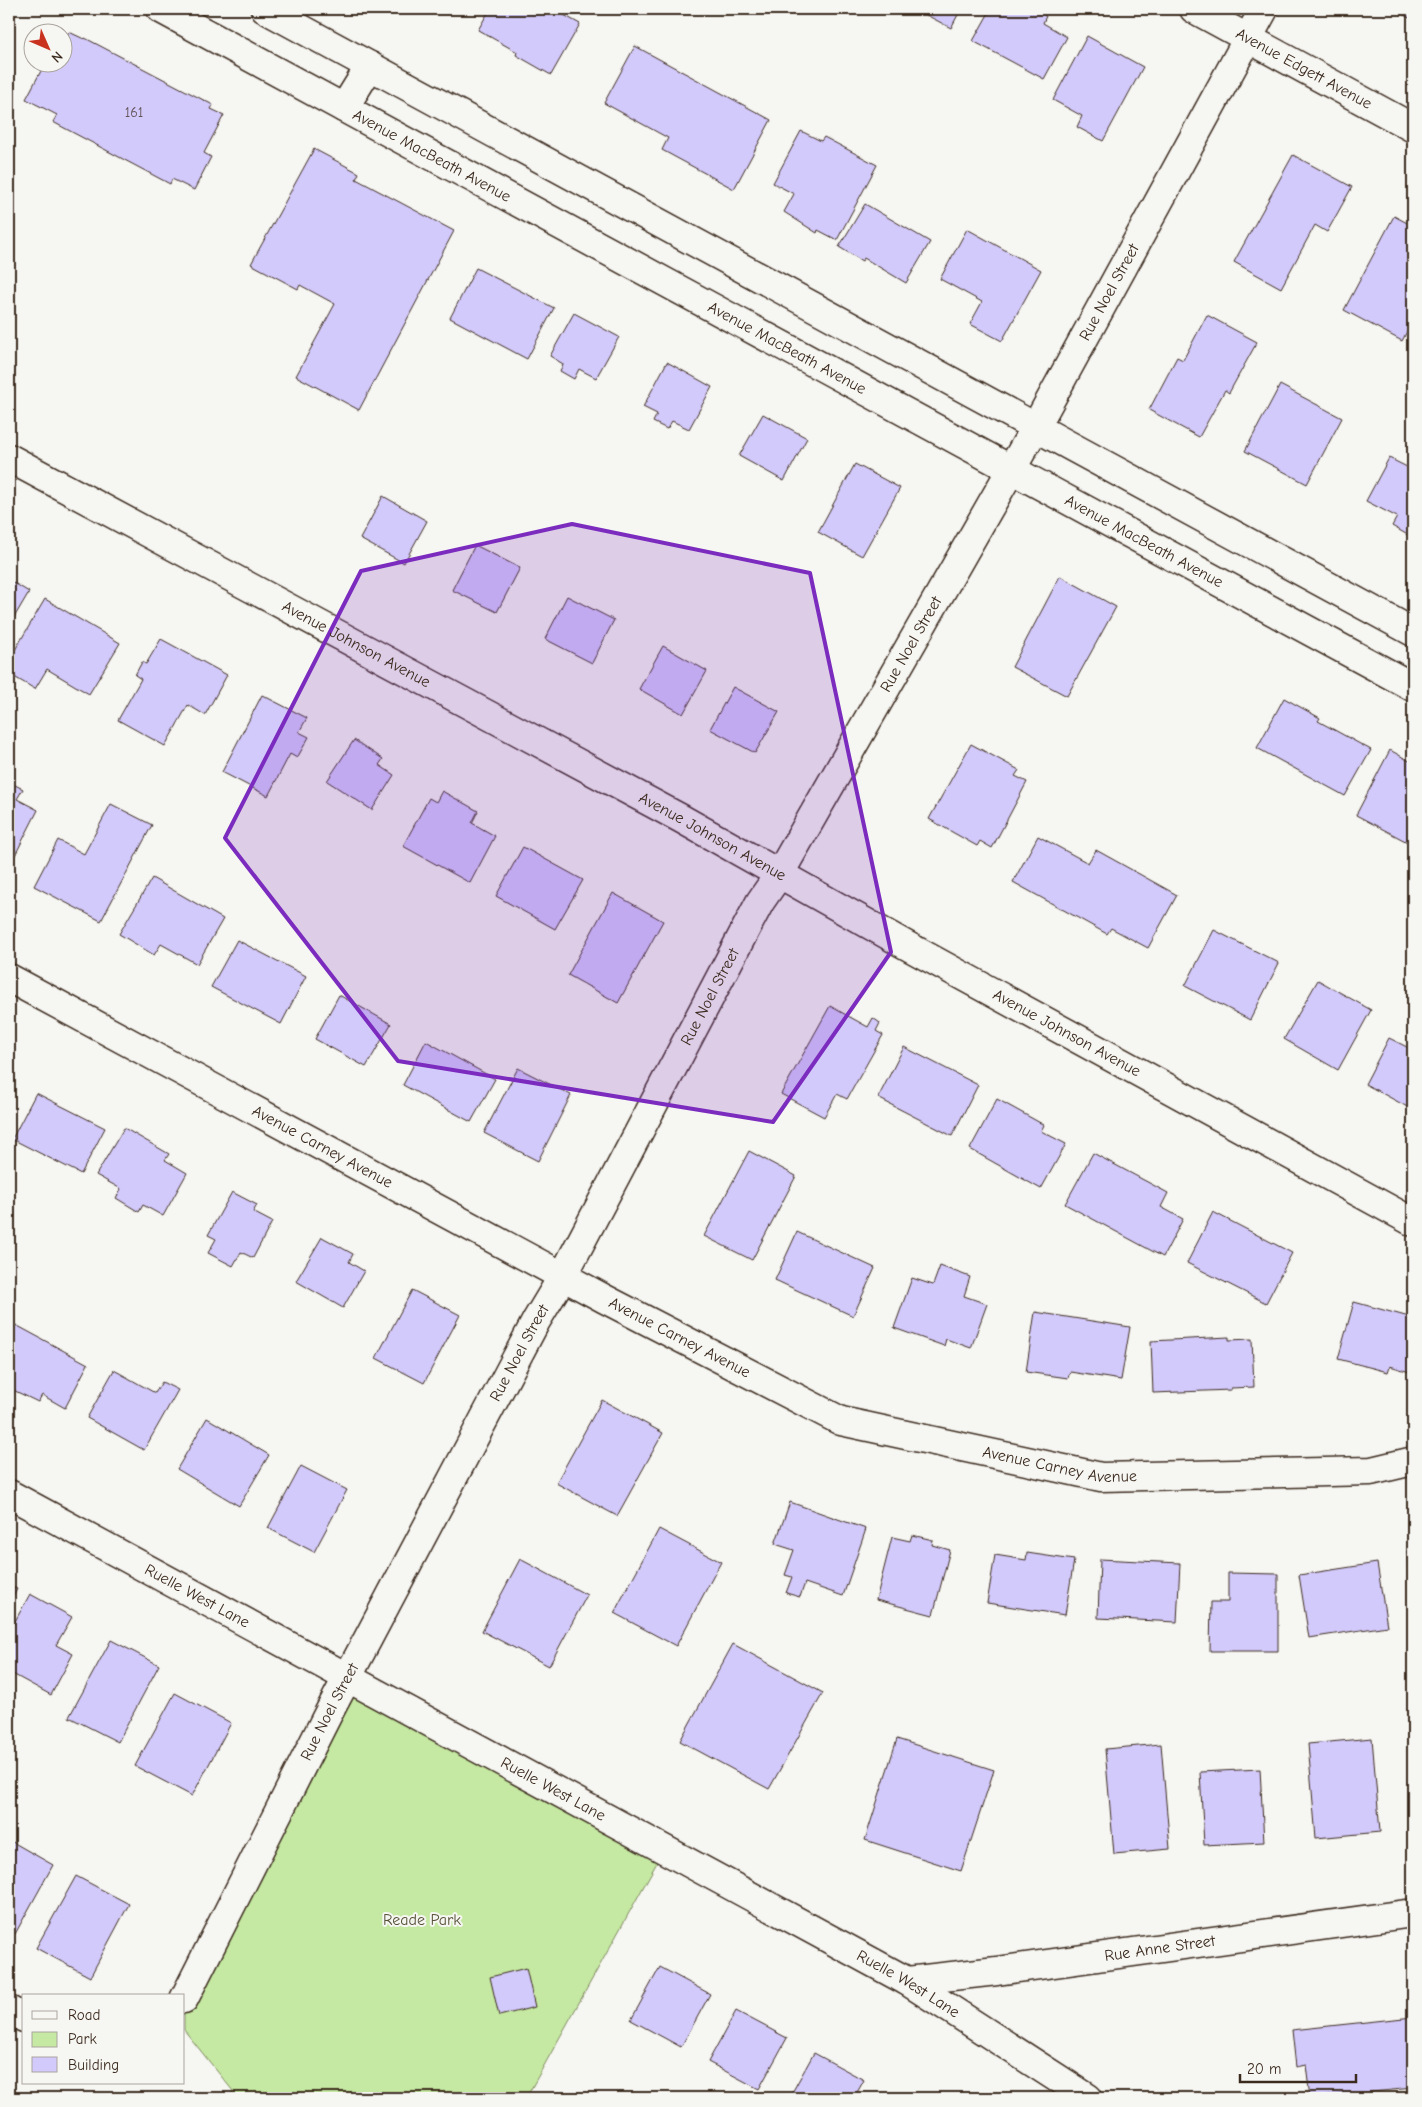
<svg xmlns="http://www.w3.org/2000/svg" width="1422" height="2107" font-family="'Comic Neue',sans-serif">
	<style>
		.green { fill: #c5e9a2; stroke: #808a60 }
		.building { fill: #d3cafc; stroke: #3b2a1e }
		.lines { fill: none; stroke-linecap: round; stroke-linejoin: round }
		.street-casing { stroke: #3b2a1e; stroke-width: 31 }
		.street { stroke: #f6f6f2; stroke-width: 28 }
		.marked { fill: #7b2cbf; fill-opacity: 0.2; stroke: #7b2cbf; stroke-width: 4; stroke-linejoin: round }
		.labels { text-anchor: middle; dominant-baseline: central; stroke-width: 4; stroke-linejoin: round; paint-order: stroke }
		.number-label { font-size: 14px; fill: #615256 }
		.street-label { font-size: 16px; fill: #3b2a1e; stroke: #f6f6f2 }
		.park-label { font-size: 16px; fill: #575038; stroke: #f6f6f2 }
	</style>
	<rect width="100%" height="100%" fill="#f6f6f2"/>
	<filter id="ink" filterUnits="userSpaceOnUse"><feTurbulence type="fractalNoise" baseFrequency=".02" numOctaves="2"/><feDisplacementMap in="SourceGraphic" scale="10" xChannelSelector="R" yChannelSelector="G"/><feConvolveMatrix kernelMatrix="1 2 1 2 8 2 1 2 1" color-interpolation-filters="sRGB"/></filter>
	<g filter="url(#ink)">
		<polygon class="green" points="347,1678 665,1848 526,2098 229,2098 233,2091 184,2030 184,1999"/>
		<g class="building">
			<polygon points="490,9 553,9 580,24 551,75 516,55 517,52 478,30"/>
			<polygon points="915,9 961,9 951,28"/>
			<polygon points="991,9 1033,9 1046,16 1043,23 1067,37 1044,79 973,41"/>
			<polygon points="1393,9 1413,9 1413,20"/>
			<polygon points="69,32 84,39 85,38 213,105 211,109 224,115 204,153 211,157 194,190 172,179 170,184 53,122 57,115 26,99 42,69 48,72 53,62 62,62 62,44"/>
			<polygon points="1087,36 1143,67 1103,141 1077,127 1082,116 1053,100"/>
			<polygon points="635,46 771,120 734,189 662,150 668,138 604,103"/>
			<polygon points="801,131 821,141 824,137 877,165 837,240 818,230 817,233 784,212 794,194 773,183"/>
			<polygon points="314,149 359,173 356,179 454,231 359,410 296,376 335,304 300,285 298,289 251,264"/>
			<polygon points="1293,155 1352,187 1327,232 1315,225 1281,288 1234,262"/>
			<polygon points="865,204 930,242 906,283 864,258 862,261 839,247"/>
			<polygon points="1394,216 1413,226 1413,320 1402,341 1344,310"/>
			<polygon points="967,229 1041,270 1002,341 970,324 982,302 940,279"/>
			<polygon points="476,268 554,308 527,359 450,318"/>
			<polygon points="574,313 619,337 596,378 579,369 574,379 560,371 563,364 550,356"/>
			<polygon points="1207,315 1257,342 1229,393 1225,390 1199,437 1149,410 1177,357 1183,360"/>
			<polygon points="667,362 712,387 689,429 672,421 667,429 653,422 657,414 643,407"/>
			<polygon points="1280,385 1342,418 1307,484 1245,451"/>
			<polygon points="763,414 807,438 784,481 739,456"/>
			<polygon points="1389,458 1413,470 1413,538 1392,526 1397,517 1366,501"/>
			<polygon points="855,464 900,488 862,556 818,532"/>
			<polygon points="383,496 427,521 404,563 360,539"/>
			<polygon points="475,545 520,568 497,612 452,590"/>
			<polygon points="1060,576 1116,607 1067,696 1012,667"/>
			<polygon points="9,580 29,592 9,626"/>
			<polygon points="567,596 614,620 592,663 545,639"/>
			<polygon points="45,599 120,643 89,694 47,669 35,689 9,674 9,660"/>
			<polygon points="161,639 227,675 205,715 188,705 165,746 118,720 141,679 135,675 142,662 146,664"/>
			<polygon points="663,646 707,671 683,714 639,689"/>
			<polygon points="733,687 779,712 755,753 710,729"/>
			<polygon points="262,695 307,718 299,732 309,737 297,758 290,754 268,796 222,772"/>
			<polygon points="1284,698 1320,718 1318,721 1371,750 1345,796 1257,748"/>
			<polygon points="354,740 383,759 379,765 394,775 372,810 327,781"/>
			<polygon points="971,744 1019,770 1015,776 1027,782 992,848 980,841 977,846 929,819"/>
			<polygon points="1390,750 1413,763 1413,845 1356,815"/>
			<polygon points="9,782 23,789 17,799 38,810 9,867"/>
			<polygon points="442,791 478,811 472,823 495,836 470,883 403,846 429,798 436,802"/>
			<polygon points="111,804 152,825 101,921 34,886 58,840 84,854"/>
			<polygon points="1038,836 1088,863 1096,850 1177,895 1148,948 1111,928 1107,934 1013,882"/>
			<polygon points="523,847 583,880 555,929 496,896"/>
			<polygon points="152,878 223,919 197,964 161,944 154,955 119,934"/>
			<polygon points="613,893 663,921 618,1003 568,975"/>
			<polygon points="1214,930 1279,963 1250,1020 1185,986"/>
			<polygon points="237,940 306,976 281,1024 211,987"/>
			<polygon points="1318,980 1371,1010 1338,1070 1284,1039"/>
			<polygon points="339,995 391,1024 366,1067 315,1039"/>
			<polygon points="830,1006 868,1027 873,1018 880,1023 876,1031 883,1035 847,1099 837,1094 824,1117 781,1094"/>
			<polygon points="1389,1038 1413,1050 1413,1110 1365,1084"/>
			<polygon points="426,1041 495,1079 471,1122 403,1085"/>
			<polygon points="904,1047 978,1085 952,1136 878,1098"/>
			<polygon points="518,1068 571,1095 538,1161 484,1133"/>
			<polygon points="36,1093 105,1128 81,1174 12,1139"/>
			<polygon points="997,1099 1044,1125 1041,1131 1066,1144 1041,1189 970,1149"/>
			<polygon points="124,1128 169,1154 165,1160 187,1173 163,1216 143,1205 139,1212 116,1198 121,1189 96,1175"/>
			<polygon points="749,1151 796,1176 752,1260 704,1236"/>
			<polygon points="1093,1153 1168,1193 1161,1207 1183,1219 1163,1257 1065,1204"/>
			<polygon points="232,1192 257,1205 253,1212 272,1222 253,1258 241,1252 233,1266 208,1253 216,1239 208,1235"/>
			<polygon points="1213,1212 1292,1253 1266,1303 1187,1263"/>
			<polygon points="797,1232 875,1268 853,1316 775,1280"/>
			<polygon points="322,1237 353,1254 349,1262 364,1271 343,1308 296,1281"/>
			<polygon points="940,1266 970,1277 964,1296 987,1304 971,1348 946,1339 944,1346 894,1328 912,1278 933,1285"/>
			<polygon points="412,1290 460,1315 424,1383 376,1358"/>
			<polygon points="1354,1302 1413,1318 1413,1373 1390,1366 1388,1372 1338,1359"/>
			<polygon points="1035,1312 1130,1327 1121,1380 1070,1372 1068,1378 1026,1372"/>
			<polygon points="16,1325 88,1364 65,1408 42,1395 38,1402 9,1388 9,1339"/>
			<polygon points="1229,1337 1229,1340 1252,1339 1254,1387 1231,1388 1231,1390 1153,1393 1151,1341"/>
			<polygon points="114,1370 155,1393 162,1382 178,1390 144,1450 87,1418"/>
			<polygon points="602,1400 663,1433 617,1516 556,1483"/>
			<polygon points="207,1418 269,1455 239,1506 177,1469"/>
			<polygon points="301,1466 347,1490 314,1552 268,1528"/>
			<polygon points="790,1502 866,1529 843,1596 805,1583 800,1597 786,1593 792,1577 785,1575 794,1550 775,1544"/>
			<polygon points="659,1529 721,1562 676,1646 614,1613"/>
			<polygon points="912,1535 933,1540 932,1545 950,1550 933,1615 876,1600 892,1537 910,1541"/>
			<polygon points="1407,1552 1413,1552 1413,1611"/>
			<polygon points="1027,1553 1074,1560 1065,1615 987,1603 995,1555 1026,1560"/>
			<polygon points="520,1559 587,1595 549,1666 482,1631"/>
			<polygon points="1100,1559 1180,1563 1177,1622 1098,1618"/>
			<polygon points="1377,1563 1387,1626 1309,1638 1299,1575"/>
			<polygon points="1228,1573 1278,1574 1278,1651 1210,1651 1211,1602 1228,1602"/>
			<polygon points="9,1585 17,1589 9,1605"/>
			<polygon points="30,1594 72,1617 56,1645 73,1654 51,1695 9,1672 9,1632"/>
			<polygon points="111,1640 159,1665 118,1742 69,1717"/>
			<polygon points="733,1644 823,1693 769,1789 680,1741"/>
			<polygon points="175,1693 231,1723 192,1796 135,1766"/>
			<polygon points="1372,1738 1380,1832 1316,1838 1308,1744"/>
			<polygon points="897,1739 994,1770 961,1871 865,1840"/>
			<polygon points="1161,1744 1170,1849 1114,1854 1105,1749"/>
			<polygon points="1260,1769 1264,1842 1204,1845 1200,1772"/>
			<polygon points="9,1840 53,1865 15,1934 9,1931"/>
			<polygon points="76,1876 129,1904 90,1977 36,1948"/>
			<polygon points="660,1967 710,1994 681,2047 631,2020"/>
			<polygon points="526,1968 535,2007 499,2016 490,1977"/>
			<polygon points="736,2011 787,2038 759,2089 708,2062"/>
			<polygon points="1413,2017 1413,2088 1310,2098 1306,2065 1296,2067 1292,2030"/>
			<polygon points="814,2053 864,2080 854,2098 789,2098"/>
			<polygon points="891,2093 901,2098 889,2098"/>
		</g>
		<g class="lines">
			<defs>
				<g id="street">
					<path id="s1" d="M161,9L1413,687"/>
					<polyline points="265,9 1413,632"/>
					<path id="s2" d="M1194,9L1413,128"/>
					<polyline points="344,108 370,66"/>
					<path id="s3" d="M9,458L680,818L904,944L1413,1222"/>
					<path id="s4" d="M9,978L605,1299L841,1421L1101,1477L1371,1471L1413,1461"/>
					<path id="s5" d="M9,1494L907,1981L1088,2098"/>
					<path id="s6" d="M907,1981L997,1971L1413,1913"/>
					<path id="s7" d="M184,1999L327,1716L536,1321L563,1276L760,902L780,873L1035,428L1264,9"/>
					<polyline points="9,2010 24,2018"/>
				</g>
			</defs>
			<use href="#street" class="street-casing"/>
			<use href="#street" class="street"/>
		</g>
	</g>
	<path class="marked" d="M572,524L810,573L891,952L773,1122L398,1061L225,838L361,571Z"/>
	<g class="labels">
		<g class="number-label">
			<text x="134" y="112">161</text>
		</g>
		<g class="street-label">
			<text stroke="none"><textPath href="#s2" startOffset="125">Avenue Edgett Avenue</textPath></text>
			<text stroke="none"><textPath href="#s1" startOffset="308">Avenue MacBeath Avenue</textPath></text>
			<text stroke="none"><textPath href="#s7" startOffset="1942">Rue Noel Street</textPath></text>
			<text stroke="none"><textPath href="#s1" startOffset="712">Avenue MacBeath Avenue</textPath></text>
			<text stroke="none"><textPath href="#s1" startOffset="1118">Avenue MacBeath Avenue</textPath></text>
			<text stroke="none"><textPath href="#s3" startOffset="394">Avenue Johnson Avenue</textPath></text>
			<text stroke="none"><textPath href="#s7" startOffset="1538">Rue Noel Street</textPath></text>
			<text stroke="none"><textPath href="#s3" startOffset="799">Avenue Johnson Avenue</textPath></text>
			<text stroke="none"><textPath href="#s7" startOffset="1132">Rue Noel Street</textPath></text>
			<text stroke="none"><textPath href="#s3" startOffset="1204">Avenue Johnson Avenue</textPath></text>
			<text stroke="none"><textPath href="#s4" startOffset="356">Avenue Carney Avenue</textPath></text>
			<text stroke="none"><textPath href="#s4" startOffset="761">Avenue Carney Avenue</textPath></text>
			<text stroke="none"><textPath href="#s7" startOffset="728">Rue Noel Street</textPath></text>
			<text stroke="none"><textPath href="#s4" startOffset="1166">Avenue Carney Avenue</textPath></text>
			<text stroke="none"><textPath href="#s5" startOffset="214">Ruelle West Lane</textPath></text>
			<text stroke="none"><textPath href="#s7" startOffset="322">Rue Noel Street</textPath></text>
			<text stroke="none"><textPath href="#s5" startOffset="619">Ruelle West Lane</textPath></text>
			<text stroke="none"><textPath href="#s6" startOffset="255">Rue Anne Street</textPath></text>
			<text stroke="none"><textPath href="#s5" startOffset="1024">Ruelle West Lane</textPath></text>
		</g>
		<g class="park-label">
			<text x="422" y="1920">Reade Park</text>
		</g>
	</g>
	<rect width="1422" height="2107" fill="none" stroke="#f6f6f2" stroke-width="30"/>
	<rect x="15" y="15" width="1392" height="2077" fill="none" stroke="#3b2a1e" stroke-width="2" filter="url(#ink)"/>
	<rect x="22" y="1994" width="162" height="90" fill="#f6f6f2" stroke="#aba49d"/>
	<rect x="32" y="2011" width="25" height="8" fill="#f6f6f2" stroke="#aba49d"/>
	<text x="68" y="2020" font-size="15" fill="#3b2a1e">Road</text>
	<rect x="32" y="2032" width="25" height="15" fill="#c5e9a2" stroke="#aba49d"/>
	<text x="68" y="2044" font-size="15" fill="#3b2a1e">Park</text>
	<rect x="32" y="2057" width="25" height="15" fill="#d3cafc" stroke="#aba49d"/>
	<text x="68" y="2070" font-size="15" fill="#3b2a1e">Building</text>
	<g transform="translate(48 48) rotate(135)"><circle r="24" fill="#f6f6f2" stroke="#aba49d"/>
	<path d="M0-4L9 19L0 12L-9 19Z" fill="#c8321e"/>
	<text y="-8" font-size="14" font-weight="bold" text-anchor="middle" fill="#3b2a1e">N</text>
	</g>
	<path d="M1240 2074v8h116v-8" fill="none" stroke="#3b2a1e" stroke-width="2.5"/>
	<text x="1247" y="2074" font-size="15" fill="#3b2a1e" stroke="#f6f6f2" stroke-width="4" paint-order="stroke">20 m</text>
</svg>
